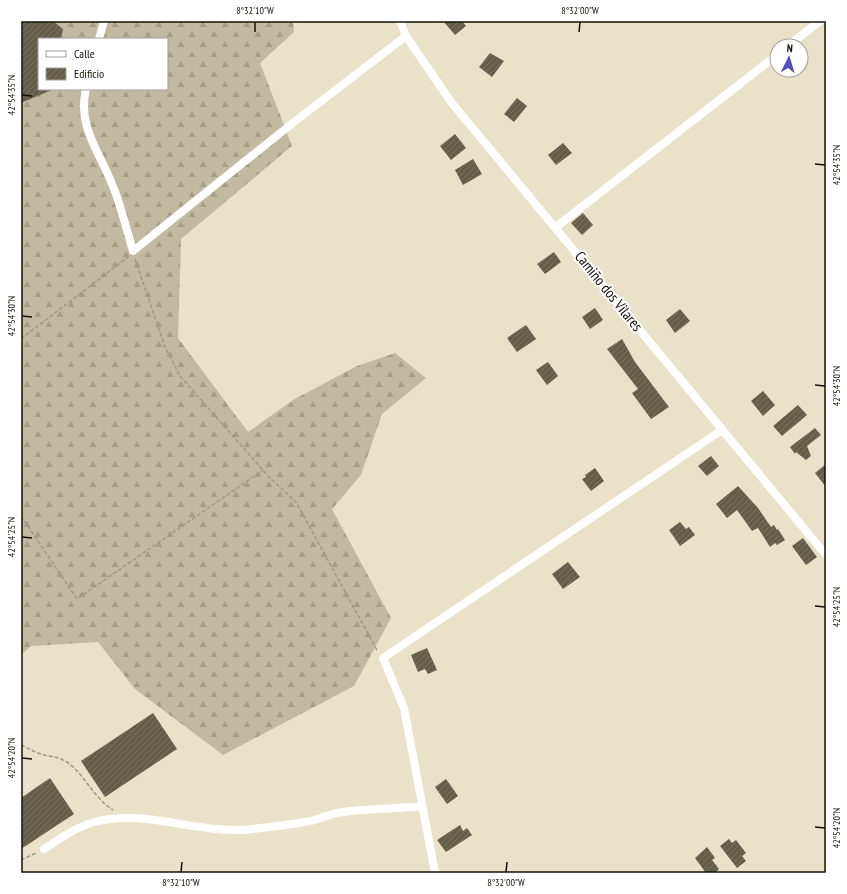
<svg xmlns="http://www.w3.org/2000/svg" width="847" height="894" font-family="'PT Sans Narrow',sans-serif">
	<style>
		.forest { fill: url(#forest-firs); fill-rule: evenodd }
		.building { fill: url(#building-hatch) }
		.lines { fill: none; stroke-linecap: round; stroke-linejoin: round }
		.path { stroke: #9f9986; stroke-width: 1.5; stroke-dasharray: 4 2; stroke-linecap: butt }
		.minor { stroke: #fff; stroke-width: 8 }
		.ticks { fill: none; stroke: #121008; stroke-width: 1.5 }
		.labels { text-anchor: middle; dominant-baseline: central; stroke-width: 4; stroke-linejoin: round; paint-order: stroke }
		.street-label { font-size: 15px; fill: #121008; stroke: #fff }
		.neatline { fill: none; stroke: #121008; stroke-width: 1.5 }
		.ticks-label { font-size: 10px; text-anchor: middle; fill: #121008 }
	</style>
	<defs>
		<pattern id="forest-firs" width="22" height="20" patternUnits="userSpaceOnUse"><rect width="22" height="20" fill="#c2baa0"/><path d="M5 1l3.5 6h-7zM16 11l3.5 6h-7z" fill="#a69f88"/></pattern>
		<pattern id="building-hatch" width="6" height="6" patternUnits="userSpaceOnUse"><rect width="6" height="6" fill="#645e49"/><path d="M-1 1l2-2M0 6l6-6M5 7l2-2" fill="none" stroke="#797464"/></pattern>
	</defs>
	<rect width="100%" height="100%" fill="#e9e2c9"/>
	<path class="forest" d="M21,21H293L294,32L260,63L292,146L181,239L178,338L248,432L293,400L357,366L395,353L426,378L382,414L361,475L332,509L391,618L354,686L223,755L135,689L98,642L31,646L21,655ZM39,39H167V89H39Z"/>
	<g class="building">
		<polygon points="21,21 53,21 63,29 61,39 39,39 39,89 54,89 21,103"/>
		<polygon points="443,21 462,21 466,26 455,35"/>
		<polygon points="490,53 504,61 492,77 479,67"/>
		<polygon points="517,98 527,106 514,122 504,114"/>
		<polygon points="455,134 466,148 451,160 440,146"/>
		<polygon points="563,143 572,153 556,165 548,155"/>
		<polygon points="473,159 482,174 463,185 455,170"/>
		<polygon points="583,213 593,225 582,235 571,223"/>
		<polygon points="554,252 561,262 545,274 537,264"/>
		<polygon points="595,308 603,320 590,329 582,317"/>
		<polygon points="680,309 690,321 675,333 666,320"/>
		<polygon points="526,325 536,339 517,352 507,338"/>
		<polygon points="622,339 635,362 669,407 651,419 632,393 638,389 607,349"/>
		<polygon points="548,362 558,376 547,385 536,370"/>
		<polygon points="763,391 775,405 763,416 751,401"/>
		<polygon points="798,405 807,415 782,436 773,426"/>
		<polygon points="815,428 821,435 807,446 811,456 806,460 796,452 795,454 790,447"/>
		<polygon points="711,456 719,466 707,476 698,466"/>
		<polygon points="826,464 826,487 815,473"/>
		<polygon points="595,468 604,481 591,491 582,479 586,477 585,475"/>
		<polygon points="738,486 758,508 771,527 774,525 777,530 778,529 785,540 777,545 775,543 770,547 758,528 752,531 737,510 727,518 716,504"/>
		<polygon points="680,522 686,529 689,527 695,535 680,546 669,530"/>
		<polygon points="803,538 817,557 806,565 792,546"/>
		<polygon points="568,562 580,577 563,589 552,574"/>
		<polygon points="427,648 437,670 428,674 425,669 418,672 411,655"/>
		<polygon points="153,713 177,749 105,797 81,761"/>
		<polygon points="50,778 74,814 21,849 21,798"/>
		<polygon points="446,779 458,796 447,804 435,787"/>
		<polygon points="460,825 463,831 467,828 472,835 446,852 437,840"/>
		<polygon points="729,839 732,843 736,840 746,853 742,856 746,861 737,868 720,846"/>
		<polygon points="707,847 715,858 712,860 719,869 715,873 706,873 695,858"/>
	</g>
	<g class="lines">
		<g class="path">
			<polyline points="135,259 165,347 180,376 269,477 296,502 378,652"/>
			<polyline points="21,339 128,257"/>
			<polyline points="21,516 77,599 263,470"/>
			<path d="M21,745C28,748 34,752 41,754C49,757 57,756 65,761C84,772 92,797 113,810"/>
			<polyline points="21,860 36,853"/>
		</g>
		<g class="minor">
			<polyline points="400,21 406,36 451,102 826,555"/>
			<polyline points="99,39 104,21"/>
			<polyline points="788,46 820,21"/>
			<path d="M86,89C77,126 99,151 112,184C121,205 126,228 133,251L294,122L406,36"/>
			<polyline points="556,227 777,55"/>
			<path d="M44,849C60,839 76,827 94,822C143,809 193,832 242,830C265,828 288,825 311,821C322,818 332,813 343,812C370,808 395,809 422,806"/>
			<polyline points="435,873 404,708 383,658 722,430"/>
		</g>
	</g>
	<path class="ticks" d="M255,32V22M579,32L580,22M22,95L32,96M815,164L825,165M22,316L32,317M815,385L825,386M22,537L32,538M815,606L825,607M22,758L32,759M815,827L825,828M181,872L182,862M506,872L507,862"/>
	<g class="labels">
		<g class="street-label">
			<text transform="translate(609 291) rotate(51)">Camiño dos Vilares</text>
		</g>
	</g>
	<rect width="847" height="894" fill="none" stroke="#ffffff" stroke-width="44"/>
	<rect x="38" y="38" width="130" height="52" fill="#ffffff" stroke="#a09f9c"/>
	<rect x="46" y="51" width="20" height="6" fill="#ffffff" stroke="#a09f9c"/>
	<text x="74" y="58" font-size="12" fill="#121008">Calle</text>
	<rect x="46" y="68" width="20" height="12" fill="url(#building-hatch)" stroke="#a09f9c"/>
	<text x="74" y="78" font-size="12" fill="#121008">Edificio</text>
	<g transform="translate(789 58) rotate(5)"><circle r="19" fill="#ffffff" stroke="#a09f9c"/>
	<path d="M0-3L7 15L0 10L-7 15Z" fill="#534cc3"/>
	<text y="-6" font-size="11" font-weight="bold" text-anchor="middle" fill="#121008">N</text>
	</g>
	<rect x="22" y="22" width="803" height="850" class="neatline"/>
	<g class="ticks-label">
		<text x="255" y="14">8°32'10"W</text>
		<text x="580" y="14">8°32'00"W</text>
		<text transform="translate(11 95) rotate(-90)" y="4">42°54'35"N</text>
		<text transform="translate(836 165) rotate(-90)" y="4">42°54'35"N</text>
		<text transform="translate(11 316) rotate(-90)" y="4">42°54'30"N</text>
		<text transform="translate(836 386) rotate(-90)" y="4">42°54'30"N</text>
		<text transform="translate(11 537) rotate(-90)" y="4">42°54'25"N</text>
		<text transform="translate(836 607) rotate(-90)" y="4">42°54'25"N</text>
		<text transform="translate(11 758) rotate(-90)" y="4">42°54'20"N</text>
		<text transform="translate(836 828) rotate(-90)" y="4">42°54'20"N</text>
		<text x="181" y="886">8°32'10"W</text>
		<text x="506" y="886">8°32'00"W</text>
	</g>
</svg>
